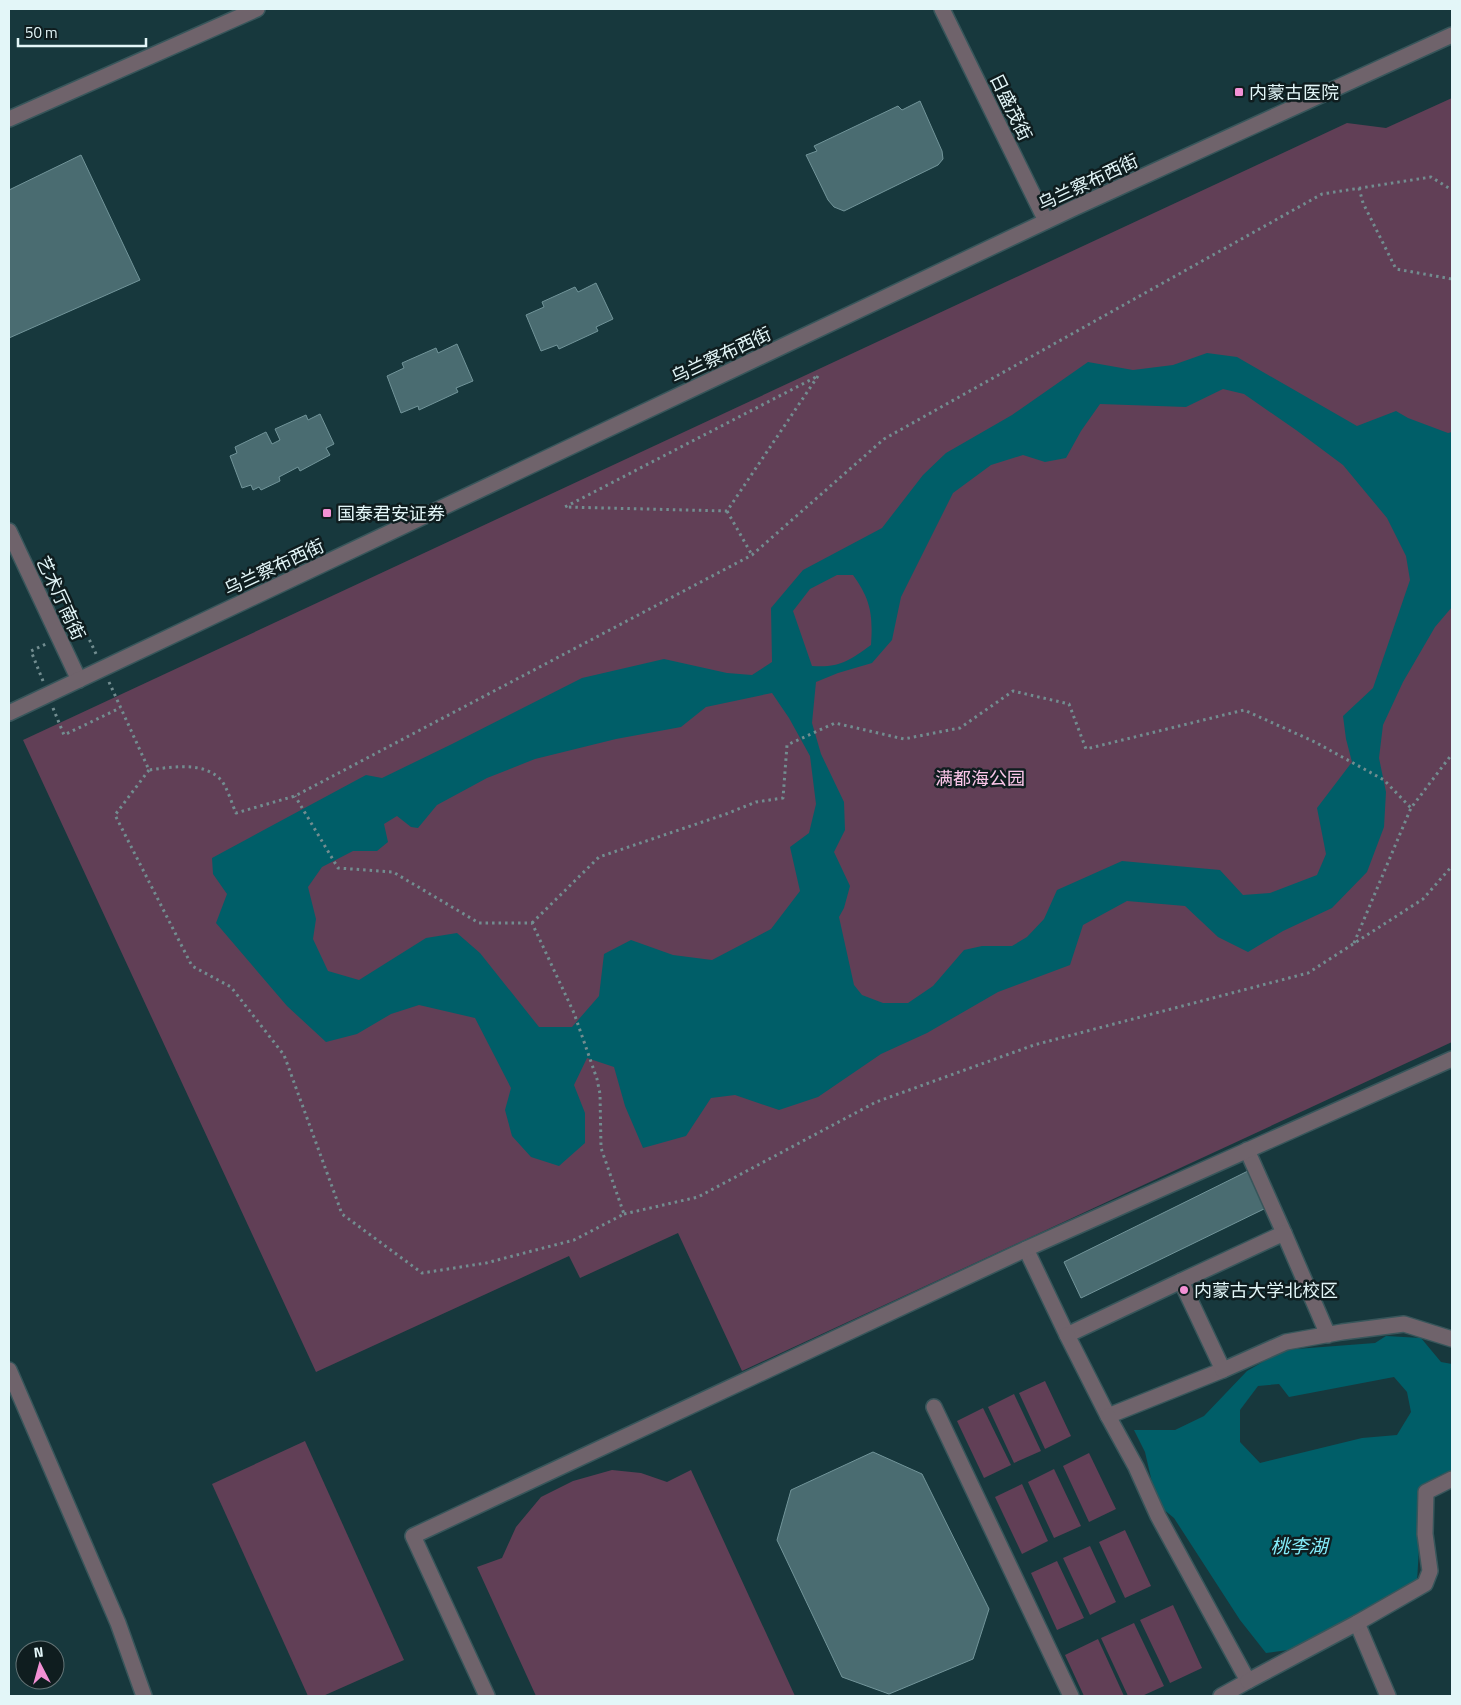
<svg xmlns="http://www.w3.org/2000/svg" width="1461" height="1705" font-family="'Titillium Web','Noto Sans SC',sans-serif">
	<style>
		.green { fill: #613f56 }
		.water { fill: #005e68; fill-rule: evenodd }
		.building { fill: #4a6c71; stroke: #72959a }
		.lines { fill: none; stroke-linecap: round; stroke-linejoin: round }
		.minor-casing { stroke: #38565b; stroke-width: 18 }
		.path { stroke: #728d90; stroke-width: 3; stroke-dasharray: 2.5 4; stroke-linecap: butt }
		.minor { stroke: #6f636b; stroke-width: 15 }
		.poi-dot { fill: #f391d5; stroke: #0f1d1f; stroke-width: 2 }
		.labels { text-anchor: middle; dominant-baseline: central; stroke-width: 5; stroke-linejoin: round; paint-order: stroke }
		.poi-label { font-size: 18px; fill: #e3f6f8; stroke: #0f1d1f; text-anchor: start }
		.street-label { font-size: 18px; fill: #e3f6f8; stroke: #0f1d1f }
		.park-label { font-size: 18px; fill: #fcc7ea; stroke: #0f1d1f }
		.water-label { font-size: 19px; font-style: italic; fill: #84edfb; stroke: #0f1d1f }
	</style>
	<rect width="100%" height="100%" fill="#17383d"/>
	<g class="green">
		<polygon points="1452,98 1452,1042 742,1371 678,1233 580,1278 569,1256 316,1372 23,740 1347,123 1386,128"/>
		<polygon points="1045,1381 1071,1436 1045,1449 1019,1393"/>
		<polygon points="1014,1394 1041,1451 1014,1463 988,1407"/>
		<polygon points="983,1408 1011,1465 984,1478 957,1421"/>
		<polygon points="305,1441 404,1660 323,1696 308,1696 212,1484"/>
		<polygon points="1089,1453 1116,1509 1089,1522 1063,1466"/>
		<polygon points="1054,1469 1081,1526 1054,1538 1028,1482"/>
		<polygon points="612,1470 641,1473 667,1482 691,1470 795,1696 536,1696 477,1567 502,1558 516,1527 541,1497 573,1481"/>
		<polygon points="1022,1484 1048,1541 1022,1554 995,1497"/>
		<polygon points="1125,1530 1151,1586 1125,1598 1099,1542"/>
		<polygon points="1090,1546 1116,1602 1090,1615 1063,1558"/>
		<polygon points="1057,1561 1084,1618 1057,1630 1031,1573"/>
		<polygon points="1173,1605 1202,1668 1170,1683 1140,1620"/>
		<polygon points="1134,1623 1164,1686 1142,1696 1128,1696 1101,1638"/>
		<polygon points="1098,1639 1124,1696 1084,1696 1065,1655"/>
	</g>
	<g class="water">
		<path d="M1207,353L1237,357L1357,426L1396,411L1408,418L1448,433L1452,432V607L1435,627L1403,682L1383,725L1379,758L1386,792L1384,827L1367,872L1332,908L1283,931L1248,952L1218,937L1185,906L1127,901L1083,925L1070,965L998,992L927,1033L881,1054L818,1097L779,1110L735,1095L711,1098L686,1136L643,1148L625,1106L614,1067L587,1058L574,1085L585,1113V1143L559,1166L531,1157L512,1136L505,1110L511,1088L475,1018L419,1005L391,1014L357,1034L326,1042L287,1006L216,923L227,894L213,874L212,858L366,775L382,778L452,744L582,678L664,659L727,673L752,675L772,662L771,608L803,570L882,528L923,475L946,453L1012,415L1088,362L1133,370L1173,365ZM1223,389L1244,394L1296,430L1343,465L1387,518L1406,556L1410,580L1373,688L1343,716L1346,739L1352,762L1317,808L1326,854L1317,875L1270,893L1243,895L1220,870L1122,861L1057,890L1044,919L1027,937L1012,946H982L964,950L933,986L908,1003H883L862,995L854,985L839,917L844,908L850,886L834,852L845,830L844,802L821,754L812,723L816,682L838,673L872,663L892,640L901,597L953,493L991,465L1023,455L1045,462L1066,458L1081,431L1100,404L1186,407ZM837,575H853C871,600 873,615 871,645C849,661 839,668 812,666L793,611L810,589ZM772,693L789,718L810,756L816,804L809,833L790,847L800,891L771,929L712,960L673,955L631,940L604,954L599,996L572,1027H539L480,953L457,933L426,938L359,980L328,971L313,939L316,919L308,887L322,867L353,851H377L388,842L384,824L397,816L411,827L418,828L437,805L487,778L535,759L616,739L681,727L706,707Z"/>
		<path d="M1386,1336L1421,1338L1441,1362L1452,1364V1471L1440,1475L1422,1497L1417,1582L1382,1603L1288,1650L1266,1653L1240,1620L1174,1518L1157,1504L1145,1452L1134,1430H1175L1204,1416L1247,1371L1283,1350L1375,1343ZM1394,1377L1407,1392L1411,1412L1397,1435L1362,1438L1260,1463L1240,1442V1410L1258,1386L1279,1384L1289,1397Z"/>
	</g>
	<g class="building">
		<polygon points="920,101 942,151 943,159 938,165 844,211 834,207 828,200 806,155 817,151 814,146 898,106 902,110"/>
		<polygon points="81,155 140,280 9,338 9,190"/>
		<polygon points="596,283 613,319 596,327 598,331 559,349 557,345 541,351 526,315 544,307 542,302 575,287 578,292"/>
		<polygon points="457,344 473,381 456,388 458,392 419,410 418,406 401,413 387,376 404,368 402,363 436,348 438,353"/>
		<polygon points="320,414 334,444 326,448 330,455 300,471 298,467 279,477 280,481 261,490 259,487 253,490 251,485 242,488 230,456 237,453 235,447 266,432 272,444 280,440 275,429 306,415 308,420"/>
		<polygon points="1248,1171 1266,1208 1081,1298 1064,1262"/>
		<polygon points="873,1452 922,1474 989,1609 973,1659 889,1694 842,1677 777,1540 791,1490"/>
	</g>
	<g class="lines">
		<defs>
			<g id="minor">
				<polyline points="942,9 1046,221"/>
				<polyline points="9,119 257,9"/>
				<polyline points="9,531 79,680"/>
				<polyline points="9,713 1074,208 1452,35"/>
				<polyline points="1247,1150 1284,1233"/>
				<polyline points="1026,1249 1067,1335 1181,1281"/>
				<polyline points="1067,1335 1108,1416 1223,1370"/>
				<polyline points="1328,1335 1284,1233 1181,1281 1223,1370 1286,1342 1342,1332 1404,1324 1452,1339"/>
				<polyline points="9,1370 118,1623 144,1696"/>
				<polyline points="934,1407 1071,1696"/>
				<polyline points="1108,1416 1136,1467 1158,1516 1248,1681 1221,1696"/>
				<polyline points="1357,1623 1388,1696"/>
				<polyline points="1248,1681 1357,1623 1425,1584 1430,1571 1425,1534 1426,1492 1452,1479"/>
				<polyline points="487,1696 413,1536 1026,1249 1452,1059"/>
			</g>
		</defs>
		<use href="#minor" class="minor-casing"/>
		<g class="path">
			<polyline points="1359,188 1363,203 1396,269 1452,279"/>
			<polygon points="818,376 727,511 565,507"/>
			<polyline points="727,511 752,555"/>
			<polyline points="72,633 84,628 97,656"/>
			<polyline points="43,681 31,651 46,644"/>
			<path d="M109,682L149,770C171,767 204,761 221,780C227,787 232,804 236,813L295,796L752,555L884,439L1322,194L1431,177L1452,190"/>
			<polyline points="53,708 64,735 120,708"/>
			<polyline points="149,770 115,815 192,966 231,987 284,1055 342,1214 422,1273 486,1263 574,1240 624,1214 601,1148 600,1094 597,1079 574,1013 532,923 479,923 393,872 338,868 295,796"/>
			<polyline points="532,923 599,857 726,814 756,802 783,798 787,745 835,723 904,739 960,728 1013,691 1069,704 1086,749 1244,710 1315,742 1384,780 1411,808"/>
			<polyline points="1354,943 1411,808 1452,754"/>
			<polyline points="624,1214 698,1197 876,1102 1034,1045 1308,973 1423,899 1452,866"/>
		</g>
		<use href="#minor" class="minor"/>
	</g>
	<g class="poi-dot">
		<rect x="1234" y="87" width="10" height="10" rx="2.5"/>
		<rect x="322" y="508" width="10" height="10" rx="2.5"/>
		<circle cx="1184" cy="1290" r="5"/>
	</g>
	<g class="labels">
		<g class="poi-label">
			<text x="1249" y="92">内蒙古医院</text>
			<text x="337" y="513">国泰君安证券</text>
			<text x="1194" y="1290">内蒙古大学北校区</text>
		</g>
		<g class="street-label">
			<text transform="translate(1011 107) rotate(64)">日盛茂街</text>
			<text transform="translate(1088 182) rotate(-25)">乌兰察布西街</text>
			<text transform="translate(721 355) rotate(-25)">乌兰察布西街</text>
			<text transform="translate(274 567) rotate(-25)">乌兰察布西街</text>
			<text transform="translate(61 598) rotate(65)">艺术厅南街</text>
		</g>
		<g class="park-label">
			<text x="980" y="778">满都海公园</text>
		</g>
		<g class="water-label">
			<text x="1299" y="1545">桃李湖</text>
		</g>
	</g>
	<rect width="1461" height="1705" fill="none" stroke="#e3f6f8" stroke-width="20"/>
	<g transform="translate(40 1665) rotate(354)"><circle r="24" fill="#0f1d1f" stroke="#647476"/>
	<path d="M0-4L9 19L0 12L-9 19Z" fill="#f391d5"/>
	<text y="-8" font-size="14" font-weight="bold" text-anchor="middle" fill="#e3f6f8">N</text>
	</g>
	<path d="M18 38v8h128v-8" fill="none" stroke="#e3f6f8" stroke-width="2.5"/>
	<text x="25" y="38" font-size="15" fill="#e3f6f8" stroke="#0f1d1f" stroke-width="4" paint-order="stroke">50 m</text>
</svg>
